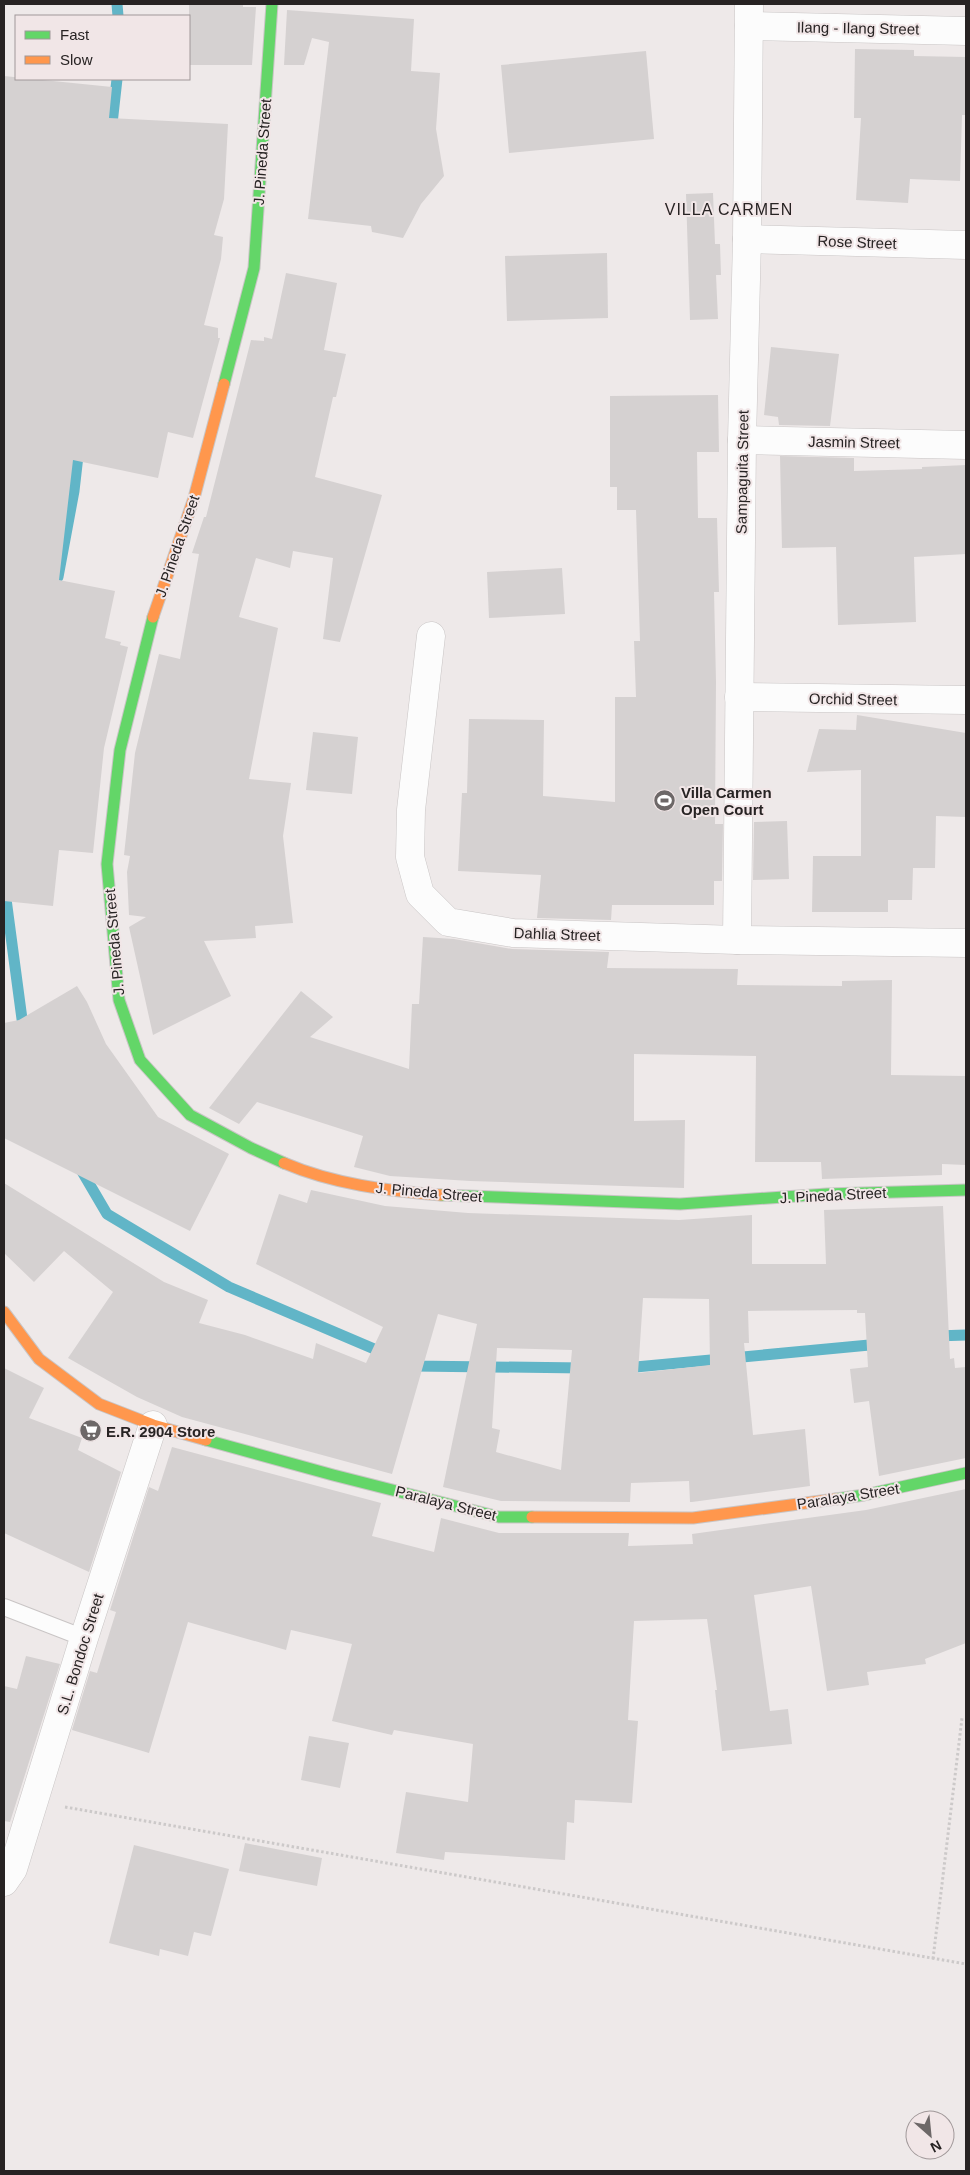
<svg xmlns="http://www.w3.org/2000/svg" width="970" height="2175" font-family="Arial,sans-serif">
	<style>
		.lines { fill: none; stroke-linecap: round; stroke-linejoin: round }
		.stream { stroke: #61b5c7; stroke-width: 11 }
		.building { fill: #d5d1d1; fill-rule: evenodd }
		.lane-casing { stroke: #c9c5c5; stroke-width: 18 }
		.street-casing { stroke: #c9c5c5; stroke-width: 29 }
		.fast-casing { stroke: #c9c5c5; stroke-width: 13 }
		.slow-casing { stroke: #c9c5c5; stroke-width: 13 }
		.path { stroke: #ccc9c9; stroke-width: 3; stroke-dasharray: 2.5 2.5; stroke-linecap: butt }
		.lane { stroke: #fcfcfc; stroke-width: 16 }
		.street { stroke: #fcfcfc; stroke-width: 28 }
		.fast { stroke: #63d668; stroke-width: 11 }
		.slow { stroke: #ff974d; stroke-width: 11 }
		.labels { text-anchor: middle; dominant-baseline: central; stroke-width: 4; stroke-linejoin: round; paint-order: stroke }
		.street-label { font-size: 15px; fill: #272323; stroke: #f1e6e7 }
		.poi-label { font-size: 15px; font-weight: bold; fill: #272323; stroke: #f1e6e7; text-anchor: start }
		.neighbourhood-label { font-size: 16px; letter-spacing: 1px; fill: #272323; stroke: #f1e6e7 }
	</style>
	<rect width="100%" height="100%" fill="#eee9e9"/>
	<g class="lines">
		<g class="stream">
			<polyline points="117,4 118,16"/>
			<polyline points="111,133 117,79"/>
			<polyline points="58,577 74,491 79,447"/>
			<polyline points="4,884 24,1034"/>
			<polyline points="80,1168 107,1214 229,1287 386,1354"/>
			<polyline points="936,1336 966,1335"/>
			<polyline points="408,1364 414,1366 584,1368"/>
			<polyline points="625,1368 880,1344"/>
		</g>
	</g>
	<g class="building">
		<polygon points="189,4 243,4 243,7 256,7 252,65 189,65"/>
		<polygon points="287,10 414,19 411,71 440,73 436,129 444,176 421,204 403,238 372,232 371,226 308,219 329,42 312,38 304,65 284,65"/>
		<polygon points="855,49 914,50 914,56 966,57 966,115 962,115 960,181 910,179 908,203 856,200 861,118 854,118"/>
		<polygon points="646,51 654,139 509,153 501,65"/>
		<polygon points="4,76 112,87 109,118 228,124 224,199 214,235 223,237 221,259 204,325 218,328 218,338 220,338 193,438 168,432 158,478 73,460 59,580 115,591 105,638 121,642 120,645 128,647 104,748 93,853 59,850 53,906 4,901"/>
		<polygon points="713,193 715,244 720,244 721,275 716,275 718,319 690,320 686,194"/>
		<polygon points="607,253 608,318 507,321 505,256"/>
		<polygon points="286,273 337,283 324,350 346,354 336,397 333,397 315,477 382,495 340,642 323,639 333,558 293,551 290,568 256,558 239,617 278,628 249,779 291,783 283,836 293,923 255,926 256,938 204,941 231,996 153,1035 129,927 146,917 129,915 127,872 130,856 124,855 135,753 159,654 180,659 199,554 192,553 204,517 206,517 251,340 264,341 264,337 272,339"/>
		<polygon points="771,347 839,354 830,426 779,425 778,417 764,415"/>
		<polygon points="718,395 719,452 697,452 698,518 717,518 719,592 714,592 716,682 715,824 723,824 722,881 714,881 714,905 612,905 611,920 537,918 541,875 458,871 462,793 467,793 469,719 544,720 543,796 615,802 615,697 636,697 634,641 640,641 636,510 617,510 617,487 610,487 610,396"/>
		<polygon points="780,456 854,458 854,471 922,469 922,467 966,465 966,554 914,557 916,622 838,625 836,547 782,548"/>
		<polygon points="562,568 565,614 489,618 487,572"/>
		<polygon points="857,715 966,733 966,817 936,816 935,868 913,868 912,900 888,900 888,912 812,912 813,856 861,856 861,770 807,772 819,729 856,730"/>
		<polygon points="313,732 358,737 352,794 306,790"/>
		<polygon points="787,821 789,879 753,880 754,822"/>
		<polygon points="423,937 454,939 512,949 609,952 607,968 738,969 737,985 842,986 842,981 892,980 891,1075 966,1076 966,1165 942,1164 942,1175 822,1179 821,1162 755,1162 756,1056 634,1054 634,1121 685,1120 684,1188 470,1181 390,1176 354,1167 363,1136 257,1102 239,1124 209,1108 301,991 333,1017 310,1037 409,1069 412,1004 419,1004"/>
		<polygon points="77,986 87,1002 106,1044 158,1117 229,1154 190,1231 4,1138 4,1023 19,1020"/>
		<path d="M4,1183L164,1282L208,1300L199,1323L245,1335L313,1359L316,1343L366,1363L383,1327L256,1264L279,1194L307,1203L311,1190L385,1206L468,1213L679,1220L752,1215V1264H826L824,1210L943,1206L950,1359L954,1358L955,1368L966,1367V1458L879,1476L869,1401L854,1403L850,1369L868,1367L865,1313H857V1310L748,1311L749,1343H744L753,1435L805,1429L810,1486L692,1502H690L689,1481L631,1483L630,1502L501,1501L443,1487L477,1324L438,1314L392,1474L182,1417L137,1397L68,1358L113,1292L64,1251L34,1282L4,1253ZM643,1298L709,1299L710,1365L638,1373ZM497,1348L572,1350L561,1470L496,1452L500,1430L492,1428Z"/>
		<polygon points="4,1368 44,1388 29,1418 82,1438 78,1450 121,1472 89,1572 4,1533"/>
		<polygon points="172,1447 381,1503 372,1536 434,1552 441,1518 499,1533 629,1533 628,1546 693,1544 692,1534 866,1510 966,1489 966,1643 925,1659 926,1664 867,1672 869,1685 827,1691 811,1586 754,1595 770,1711 788,1709 792,1744 722,1751 715,1690 717,1690 707,1619 634,1621 628,1720 638,1721 632,1803 575,1800 574,1823 567,1822 565,1860 445,1852 444,1860 396,1853 406,1792 468,1802 473,1744 394,1730 392,1735 332,1721 352,1644 291,1630 286,1650 188,1622 149,1753 72,1730 90,1671 97,1673 116,1612 110,1610 149,1487 158,1491"/>
		<polygon points="26,1656 60,1664 10,1822 4,1821 4,1686 17,1689"/>
		<polygon points="309,1736 349,1743 340,1788 301,1780"/>
		<polygon points="245,1843 322,1858 317,1886 239,1871"/>
		<polygon points="134,1845 229,1869 211,1936 194,1932 188,1956 160,1949 159,1956 109,1943"/>
	</g>
	<g class="lines">
		<defs>
			<polyline id="lane" points="4,1607 84,1638"/>
			<g id="street">
				<polyline points="749,26 966,31"/>
				<polyline points="747,239 966,245"/>
				<polyline points="742,440 966,445"/>
				<polyline points="431,636 411,810 410,857 420,894 448,922 513,933 737,940 966,943"/>
				<polyline points="739,697 966,700"/>
				<polyline points="737,940 742,440 747,239 749,4"/>
				<polyline points="4,1882 13,1869 84,1638 153,1425"/>
			</g>
			<g id="fast">
				<polyline points="224,384 254,268 272,4"/>
				<polyline points="153,617 120,750 107,864 119,1000 140,1060 190,1115 251,1148 284,1163"/>
				<polyline points="441,1195 680,1204 827,1194 966,1190"/>
				<polyline points="206,1440 333,1475 499,1517 532,1517"/>
				<polyline points="836,1499 864,1495 966,1473"/>
			</g>
			<g id="slow">
				<polyline points="153,617 194,498 224,384"/>
				<path d="M284,1163C333,1184 388,1191 441,1195"/>
				<polyline points="4,1312 39,1359 99,1404 153,1425 206,1440"/>
				<polyline points="532,1517 693,1518 836,1499"/>
			</g>
		</defs>
		<use href="#lane" class="lane-casing"/>
		<use href="#street" class="street-casing"/>
		<use href="#fast" class="fast-casing"/>
		<use href="#slow" class="slow-casing"/>
		<g class="path">
			<polyline points="65,1807 966,1964"/>
			<polyline points="933,1959 962,1718"/>
		</g>
		<use href="#lane" class="lane"/>
		<use href="#street" class="street"/>
		<use href="#fast" class="fast"/>
		<use href="#slow" class="slow"/>
	</g>
	<defs>
		<symbol id="stadium-disc" viewBox="-11 -11 22 22"><circle r="9.5" fill="#6d6868" stroke="#f1e6e7"/><path d="M0-5a6.5 5 0 1 0 0 10a6.5 5 0 1 0 0-10ZM-3.5-1.8h7v3.6h-7Z" fill="#fff"/></symbol>
		<symbol id="supermarket-disc" viewBox="-11 -11 22 22"><circle r="9.5" fill="#6d6868" stroke="#f1e6e7"/><path d="M-6-5.5h2.5l.6 2H6L4.5 2H-2.5L-4.4-4H-6ZM-1.5 3.2a1.3 1.3 0 1 0 .1 0ZM3 3.2a1.3 1.3 0 1 0 .1 0Z" fill="#fff"/></symbol>
	</defs>
	<g fill-rule="evenodd">
		<use href="#stadium-disc" x="652" y="788" width="25" height="25"/>
		<use href="#supermarket-disc" x="78" y="1418" width="25" height="25"/>
	</g>
	<g class="labels">
		<g class="street-label">
			<text transform="translate(858 28) rotate(1)">Ilang - Ilang Street</text>
			<text transform="translate(262 152) rotate(-86)">J. Pineda Street</text>
			<text transform="translate(857 242) rotate(2)">Rose Street</text>
			<text transform="translate(854 442) rotate(1)">Jasmin Street</text>
			<text transform="translate(742 472) rotate(-89)">Sampaguita Street</text>
			<text transform="translate(177 546) rotate(-71)">J. Pineda Street</text>
			<text transform="translate(853 699) rotate(1)">Orchid Street</text>
			<text transform="translate(557 934) rotate(2)">Dahlia Street</text>
			<text transform="translate(114 942) rotate(-95)">J. Pineda Street</text>
			<text transform="translate(429 1192) rotate(5)">J. Pineda Street</text>
			<text transform="translate(833 1195) rotate(-3)">J. Pineda Street</text>
			<text transform="translate(848 1496) rotate(-9)">Paralaya Street</text>
			<text transform="translate(446 1503) rotate(14)">Paralaya Street</text>
			<text transform="translate(80 1654) rotate(-73)">S.L. Bondoc Street</text>
		</g>
		<g class="poi-label">
			<text x="681" y="792">Villa Carmen<tspan x="681" dy="17">Open Court</tspan></text>
			<text x="106" y="1431">E.R. 2904 Store</text>
		</g>
		<g class="neighbourhood-label">
			<text x="729" y="209">VILLA CARMEN</text>
		</g>
	</g>
	<rect width="970" height="2175" fill="none" stroke="#272323" stroke-width="10"/>
	<rect x="15" y="15" width="175" height="65" fill="#f1e6e7" stroke="#a09899"/>
	<rect x="25" y="31" width="25" height="8" fill="#63d668" stroke="#a09899"/>
	<text x="60" y="40" font-size="15" fill="#272323">Fast</text>
	<rect x="25" y="56" width="25" height="8" fill="#ff974d" stroke="#a09899"/>
	<text x="60" y="65" font-size="15" fill="#272323">Slow</text>
	<g transform="translate(930 2135) rotate(153)"><circle r="24" fill="#f1e6e7" stroke="#a09899"/>
	<path d="M0-4L9 19L0 12L-9 19Z" fill="#6d6868"/>
	<text y="-8" font-size="14" font-weight="bold" text-anchor="middle" fill="#272323">N</text>
	</g>
</svg>
